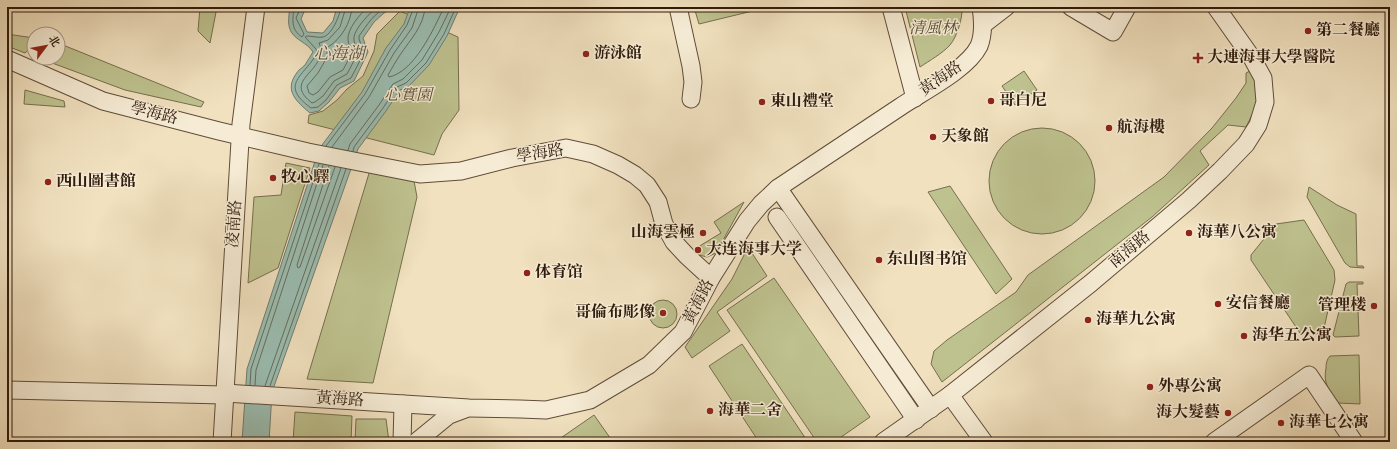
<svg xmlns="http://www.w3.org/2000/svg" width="1397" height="449" font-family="Vollkorn,'Noto Serif SC',serif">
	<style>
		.green { fill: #bec28f; stroke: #766e4e }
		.water { fill: #9bbeb2; stroke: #707c70 }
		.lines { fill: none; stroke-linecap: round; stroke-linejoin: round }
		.shore { stroke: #656c5f; stroke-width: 1 }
		.minor-casing { stroke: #604c39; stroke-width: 19 }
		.minor { stroke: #f6ecd5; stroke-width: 17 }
		.poi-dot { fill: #8f2418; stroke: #f6ecd5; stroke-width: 1.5 }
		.labels { text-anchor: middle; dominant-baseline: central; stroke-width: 3; stroke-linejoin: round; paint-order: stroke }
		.park-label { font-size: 16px; font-style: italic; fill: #5a4c33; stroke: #f6ecd5 }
		.poi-label { font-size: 16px; font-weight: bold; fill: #2f1a0c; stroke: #f6ecd5; text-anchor: start }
		.street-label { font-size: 16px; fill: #2f1a0c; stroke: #f6ecd5 }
		.water-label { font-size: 17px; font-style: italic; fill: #555346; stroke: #f6ecd5 }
	</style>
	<rect width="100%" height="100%" fill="#f1e1bf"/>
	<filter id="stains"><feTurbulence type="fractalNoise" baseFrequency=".005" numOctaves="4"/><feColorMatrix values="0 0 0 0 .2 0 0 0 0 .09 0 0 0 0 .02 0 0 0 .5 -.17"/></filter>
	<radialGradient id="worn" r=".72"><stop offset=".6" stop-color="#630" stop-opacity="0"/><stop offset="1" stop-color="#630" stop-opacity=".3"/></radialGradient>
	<g class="green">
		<polygon points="200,7 217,7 210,43 198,31"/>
		<polygon points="694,7 769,7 699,24"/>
		<path d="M905,7H962C963,17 957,37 950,45C943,53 929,61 920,67Z"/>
		<polygon points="400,11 458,37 459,110 442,134 434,155 308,123 309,115 323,111 337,100 347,89 363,76 374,51 377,34"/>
		<polygon points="7,34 34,38 34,45 25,53 7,46"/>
		<polygon points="58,43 204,102 201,107 125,90 44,60 45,58 58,58"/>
		<polygon points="1024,71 1037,90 1015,105 1002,86"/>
		<polygon points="1250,71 1258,85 1258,103 1246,127 1228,125 1200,151 1209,165 1152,217 942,382 931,364 934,351 947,340 1016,292 1028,275 1164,177 1212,128 1236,98 1246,83 1246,73"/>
		<polygon points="25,90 64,101 65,107 24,104"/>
		<circle cx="1042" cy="181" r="53"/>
		<polygon points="286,163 310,168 278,268 248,283 254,197 281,195"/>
		<polygon points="370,170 414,181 417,197 373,383 307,379"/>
		<polygon points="950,186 1012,279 996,294 928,192"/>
		<polygon points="1309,187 1337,205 1356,214 1357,266 1363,266 1364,268 1350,267 1345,263 1307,197"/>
		<polygon points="744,202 716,253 707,257 699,255 693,250 721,233 714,222"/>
		<path d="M1304,220L1334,270L1335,280L1324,328C1317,337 1310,336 1300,333L1251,260V255L1276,224Z"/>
		<polygon points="750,250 767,276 717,312 730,331 692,358 685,347 732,279 745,253"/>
		<polygon points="774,278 870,417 834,442 817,442 727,310"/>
		<polygon points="1349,282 1363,282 1363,284 1357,284 1359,336 1335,337 1333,335 1346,284"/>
		<circle cx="663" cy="314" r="14"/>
		<polygon points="742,344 808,442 759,442 709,366"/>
		<path d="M1359,355L1360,404L1338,403C1329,389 1323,385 1326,368C1326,363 1327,359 1330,356Z"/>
		<polygon points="295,412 352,416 351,442 293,442"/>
		<polygon points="594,415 613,442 555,442"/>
		<polygon points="356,419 386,419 389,442 355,442"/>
	</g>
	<g class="water">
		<path d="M290,7H306L301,19L307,32L323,33L333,21L337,7H394L384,13L374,22L363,38L368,52L354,81L340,88L329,102L319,111L310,113C297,102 284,91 296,74C298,70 302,68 305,65C308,61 310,56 313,52C309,46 306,45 301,41C286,32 288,22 290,7Z"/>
		<polygon points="410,7 460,7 447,36 429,65 408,87 400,90 386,111 358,149 272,392 269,442 242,442 247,369 319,149 362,92 386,48 404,24"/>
	</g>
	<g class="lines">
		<g class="shore">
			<path d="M294,7C293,19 290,29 302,37L304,34L296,18L301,7"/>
			<path d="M341,7C340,15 332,35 323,37C318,38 312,36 307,36L305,37L316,49L317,53C305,76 278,84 311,108L318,107L326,100L337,85L351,78L364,53L359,39V36C367,25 374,13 387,7"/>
			<path d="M346,7L340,27L328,40L319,43C320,46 322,50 321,54C316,75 285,82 312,103L315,102L323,96L334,81L347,74L358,53C357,48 353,42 354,37C355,28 370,13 377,7"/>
			<path d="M352,7C351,23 341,39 328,47L326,59L318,73L307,86L309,93L313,95L318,92L330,77L343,70L352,53C351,49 348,44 348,40C347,29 360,14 368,7"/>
			<path d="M425,7C424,26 410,40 400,55C396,61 392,68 388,75L389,77C414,72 434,29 444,7"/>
			<polyline points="326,146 365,94 390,50 407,25 414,7"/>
			<polyline points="332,147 369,97 394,53 412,28 419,7"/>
			<polyline points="348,150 350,144 379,105 393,84 403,79 422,60 439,32 451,7"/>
			<polyline points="353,151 354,147 383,108 397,87 406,83 426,63 444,34 456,7"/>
			<polyline points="329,166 297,265 298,268 300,267 335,167"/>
			<polyline points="250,385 251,369 319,164"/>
			<polyline points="255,385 256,370 323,165"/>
			<polyline points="265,386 341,168"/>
			<polyline points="270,386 346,169"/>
		</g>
		<defs>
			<g id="minor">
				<polyline points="678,7 691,66 693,82 691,99"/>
				<polyline points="891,7 915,98"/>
				<polyline points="1071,7 1113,32 1127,7"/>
				<polyline points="984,24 1006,7"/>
				<polyline points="7,59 103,101 219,131 308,152 420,174 461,171 512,158 566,148 593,154 618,165 635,175 647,185 658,202 664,224 674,242 687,256 711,278"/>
				<polyline points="778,188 931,409"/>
				<polyline points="777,217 916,420"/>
				<polyline points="7,390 224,395"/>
				<path d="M225,393L469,408L520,409L546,410L590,400L649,365L683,332L711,278L747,221L761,204L778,188C819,161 860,134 900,107C922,92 967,70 979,46C984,34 983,20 981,7"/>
				<polyline points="950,395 984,442"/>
				<polyline points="222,442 241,124 256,7"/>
				<polyline points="402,442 403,404"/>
				<polyline points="416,442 449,415 465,409"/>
				<polyline points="883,442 950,395 1091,283 1189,200 1220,171 1246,144 1258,125 1265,102 1263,78 1252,58 1216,7"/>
				<polyline points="1214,442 1309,375 1354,442"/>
			</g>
		</defs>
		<use href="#minor" class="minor-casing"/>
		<use href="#minor" class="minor"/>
	</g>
	<g class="poi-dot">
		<circle cx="1308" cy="31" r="4"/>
		<circle cx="586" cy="54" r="4"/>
		<path d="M1196 52h4v4h4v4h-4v4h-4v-4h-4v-4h4z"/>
		<circle cx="991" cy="101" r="4"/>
		<circle cx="762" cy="102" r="4"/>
		<circle cx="1109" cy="128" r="4"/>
		<circle cx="933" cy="137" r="4"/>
		<circle cx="273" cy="178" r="4"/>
		<circle cx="48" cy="182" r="4"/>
		<circle cx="703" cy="233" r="4"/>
		<circle cx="1189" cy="233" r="4"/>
		<circle cx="698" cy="250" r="4"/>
		<circle cx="879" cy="260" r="4"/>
		<circle cx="527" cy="273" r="4"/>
		<circle cx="1218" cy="304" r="4"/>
		<circle cx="1374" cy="306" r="4"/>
		<circle cx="663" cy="313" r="4"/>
		<circle cx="1088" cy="320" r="4"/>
		<circle cx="1244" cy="336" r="4"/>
		<circle cx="1150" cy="387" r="4"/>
		<circle cx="710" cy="411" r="4"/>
		<circle cx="1228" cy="413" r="4"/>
		<circle cx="1281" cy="423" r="4"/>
	</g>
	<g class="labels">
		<g class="park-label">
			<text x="933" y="29">清風林</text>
			<text x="408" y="96">心實園</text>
		</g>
		<g class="poi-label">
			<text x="1316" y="31">第二餐廳</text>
			<text x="594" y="54">游泳館</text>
			<text x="1207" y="58">大連海事大學醫院</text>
			<text x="999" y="101">哥白尼</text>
			<text x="770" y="102">東山禮堂</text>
			<text x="1117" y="128">航海樓</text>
			<text x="941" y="137">天象館</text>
			<text x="281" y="178">牧心驛</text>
			<text x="56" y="182">西山圖書館</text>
			<text x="695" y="233" text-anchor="end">山海雲極</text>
			<text x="1197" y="233">海華八公寓</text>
			<text x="706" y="250">大连海事大学</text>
			<text x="887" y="260">东山图书馆</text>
			<text x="535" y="273">体育馆</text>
			<text x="1226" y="304">安信餐廳</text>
			<text x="1366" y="306" text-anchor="end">管理楼</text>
			<text x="655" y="313" text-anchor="end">哥倫布彫像</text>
			<text x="1096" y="320">海華九公寓</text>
			<text x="1252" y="336">海华五公寓</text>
			<text x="1158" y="387">外專公寓</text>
			<text x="718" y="411">海華二舍</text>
			<text x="1220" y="413" text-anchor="end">海大髮藝</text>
			<text x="1289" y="423">海華七公寓</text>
		</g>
		<g class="street-label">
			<text transform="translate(941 79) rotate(-35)">黃海路</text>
			<text transform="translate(154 114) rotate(14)">學海路</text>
			<text transform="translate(540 154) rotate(-9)">學海路</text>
			<text transform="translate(235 224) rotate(-86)">凌南路</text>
			<text transform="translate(1130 250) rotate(-40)">南海路</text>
			<text transform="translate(699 302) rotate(-63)">黃海路</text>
			<text transform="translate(340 400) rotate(3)">黃海路</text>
		</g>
		<g class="water-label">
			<text x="339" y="54">心海湖</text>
		</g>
	</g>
	<rect width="1397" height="449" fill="none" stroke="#f1e1bf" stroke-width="24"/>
	<rect x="8" y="8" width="1381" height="433" fill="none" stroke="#2f1a0c" stroke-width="2"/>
	<rect x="12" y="12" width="1373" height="425" fill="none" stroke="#2f1a0c"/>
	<g transform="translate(46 46) rotate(58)"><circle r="19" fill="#f6ecd5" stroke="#a69885"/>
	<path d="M0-3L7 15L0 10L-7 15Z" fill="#8f2418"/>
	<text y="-6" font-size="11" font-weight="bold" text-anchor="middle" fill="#2f1a0c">北</text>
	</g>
	<rect width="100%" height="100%" filter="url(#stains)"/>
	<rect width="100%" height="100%" fill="url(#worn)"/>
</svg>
